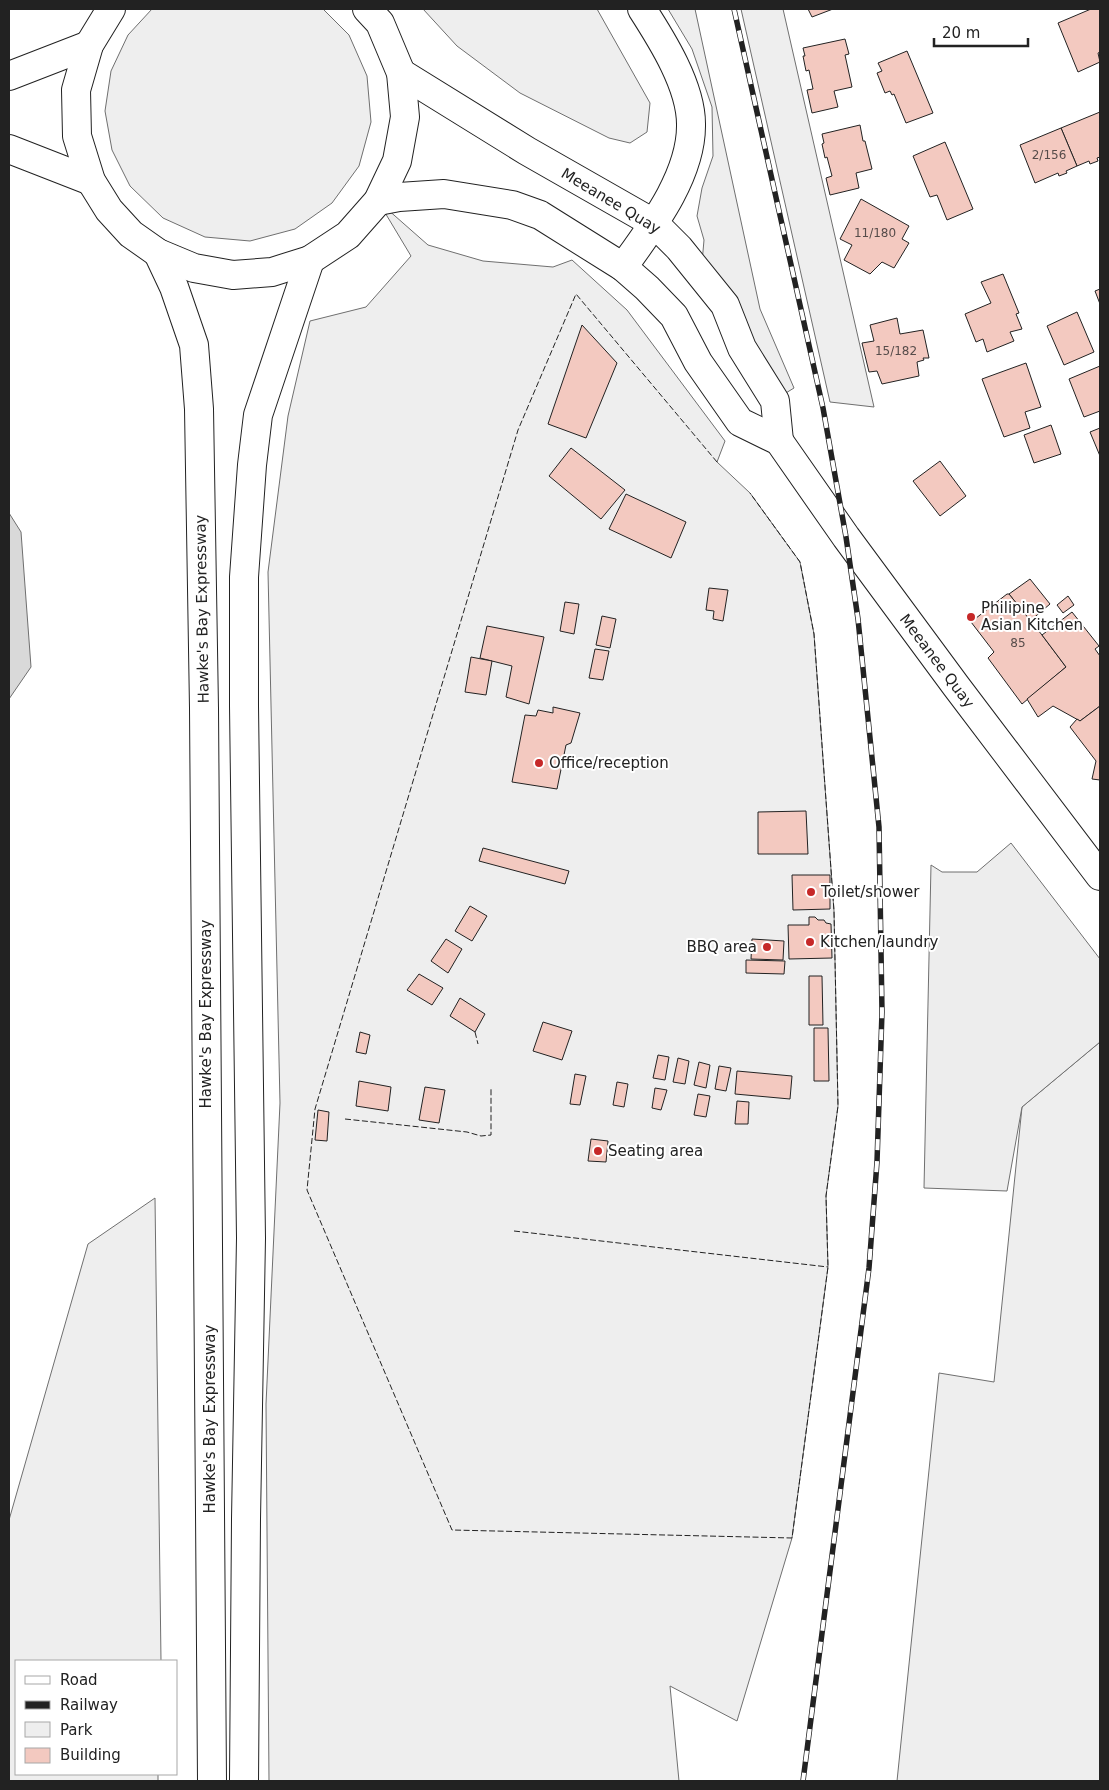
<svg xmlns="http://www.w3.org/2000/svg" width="1109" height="1790" font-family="'DejaVu Sans',sans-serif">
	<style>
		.green { fill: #eee; stroke: #6f6f6f }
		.parking { fill: #ededed; stroke: #6f6f6f }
		.water { fill: #d9d9d9; stroke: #6f6f6f }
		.building { fill: #f3c9c0; stroke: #222 }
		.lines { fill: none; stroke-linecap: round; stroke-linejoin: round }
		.minor-casing { stroke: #222; stroke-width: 30 }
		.tertiary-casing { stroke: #222; stroke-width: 30 }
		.secondary-casing { stroke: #222; stroke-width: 30 }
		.trunk-casing { stroke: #222; stroke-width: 30 }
		.minor { stroke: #fff; stroke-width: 28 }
		.tertiary { stroke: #fff; stroke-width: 28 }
		.secondary { stroke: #fff; stroke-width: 28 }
		.trunk { stroke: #fff; stroke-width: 28 }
		.rail-casing { stroke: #222; stroke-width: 5.5 }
		.rail { stroke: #fff; stroke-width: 4; stroke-dasharray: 11; stroke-linecap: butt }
		.fence { stroke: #222; stroke-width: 1; stroke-dasharray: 6 2.5; stroke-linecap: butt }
		.poi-dot { fill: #c62828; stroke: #fff; stroke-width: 2 }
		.labels { text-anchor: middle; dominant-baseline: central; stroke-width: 4; stroke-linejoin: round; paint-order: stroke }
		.number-label { font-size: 12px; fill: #564c4a }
		.street-label { font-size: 15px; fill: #222; stroke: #fff }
		.poi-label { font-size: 15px; fill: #222; stroke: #fff; text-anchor: start }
	</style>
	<rect width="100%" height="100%" fill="#fff"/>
	<g class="green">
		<polygon points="152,9 323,9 349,35 367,76 371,122 359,166 332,203 295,229 250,241 205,237 163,218 130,186 112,150 105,111 111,71 128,35"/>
		<polygon points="423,9 597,9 650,103 647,132 630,143 609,138 520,93 457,46"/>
		<polygon points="668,9 695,9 760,309 794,388 776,399 701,274 704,240 697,216 702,188 713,156 712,107 692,49"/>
		<polygon points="741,9 783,9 874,407 830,402"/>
		<polygon points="378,201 428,245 483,261 553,267 572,260 627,310 725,441 717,462 750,493 800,562 814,634 834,911 838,1106 826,1196 828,1267 792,1538 737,1721 670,1686 679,1781 269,1781 266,1404 280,1103 268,572 288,416 310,321 366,307 411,256"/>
		<polygon points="1100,1042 1100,1781 897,1781 939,1373 994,1382 1022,1107"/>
		<polygon points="155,1198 161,1661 16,1661 16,1774 158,1774 158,1781 9,1781 9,1520 88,1244"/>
	</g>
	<polygon class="parking" points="1011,843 1100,959 1100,1042 1022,1107 1007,1191 924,1188 931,865 942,872 977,872"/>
	<polygon class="water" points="9,513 21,532 31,667 9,699"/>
	<g class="building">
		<polygon points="808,9 833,9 812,17"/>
		<polygon points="1091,9 1100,9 1100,52 1098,53 1100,62 1078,72 1058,23"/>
		<polygon points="845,39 849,54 845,55 852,87 834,91 838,107 812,113 807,90 813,89 809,70 806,71 803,56 805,56 803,48"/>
		<polygon points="907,51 933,113 906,123 894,94 892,95 890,91 885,93 877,73 882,71 878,63"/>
		<polygon points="1100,112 1100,157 1097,158 1098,161 1090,164 1089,161 1077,166 1061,128"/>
		<polygon points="860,125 863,141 865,141 872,169 856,173 859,188 830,195 826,178 832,176 827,157 825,158 822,144 824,143 822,134"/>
		<polygon points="1061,128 1077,166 1066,171 1067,173 1059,176 1058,173 1035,183 1020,145"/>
		<polygon points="945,142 973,209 947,220 937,195 930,197 913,156"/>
		<polygon points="861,199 909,226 902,239 909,243 894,268 882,262 870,274 844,260 852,245 840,239"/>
		<polygon points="1003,274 1019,313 1016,314 1022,329 1010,332 1014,341 987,352 983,339 976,342 965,314 991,303 981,282"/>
		<polygon points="1100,289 1100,304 1095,291"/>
		<polygon points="1077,312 1094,352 1064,365 1047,326"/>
		<polygon points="897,318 900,334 923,330 929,358 923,358 924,360 917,362 919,376 882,384 877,371 869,372 862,343 874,341 870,325"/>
		<polygon points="582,325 617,363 586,438 548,424"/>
		<polygon points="1026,363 1041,407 1025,412 1030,428 1004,437 982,379"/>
		<polygon points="1100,366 1100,411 1084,417 1069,379"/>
		<polygon points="1051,425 1061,454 1034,463 1024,435"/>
		<polygon points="1100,428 1100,456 1090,432"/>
		<polygon points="571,448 625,490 601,519 549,476"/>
		<polygon points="940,461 966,496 940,516 913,481"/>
		<polygon points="626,494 686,522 671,558 609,529"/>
		<polygon points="1030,579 1050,604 1030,621 1009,594"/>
		<polygon points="709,588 728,590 723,621 713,619 714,611 706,610"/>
		<polygon points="1007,594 1009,594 1042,635 1066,667 1022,704 988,658 994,652 971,622"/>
		<polygon points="1068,596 1074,605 1063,613 1057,605"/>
		<polygon points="565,602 579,604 574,634 560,631"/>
		<polygon points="1072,612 1099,646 1095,649 1100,656 1100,706 1080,721 1053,706 1038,717 1027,699 1066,667 1042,635"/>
		<polygon points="602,616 616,619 610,648 596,645"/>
		<polygon points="487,626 544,637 529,704 506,697 512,666 480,658"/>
		<polygon points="595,649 609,651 603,680 589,678"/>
		<polygon points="471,657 492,661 486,695 465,692"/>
		<polygon points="1100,706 1100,780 1092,779 1096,761 1070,727 1077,719 1080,721"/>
		<polygon points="553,707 580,713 571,743 566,745 557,789 512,782 525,715 536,716 538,710 553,713"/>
		<polygon points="806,811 808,854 758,854 758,812"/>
		<polygon points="483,848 569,871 565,884 479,861"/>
		<polygon points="792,875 830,875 830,909 793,910"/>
		<polygon points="470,906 487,916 472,941 455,931"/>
		<polygon points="809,917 815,917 818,920 824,920 826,923 831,924 832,958 789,959 788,925 809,925"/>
		<polygon points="446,939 462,949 448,973 431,961"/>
		<polygon points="752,939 784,941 783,960 751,959"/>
		<polygon points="746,960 785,961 784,974 746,973"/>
		<polygon points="419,974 443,988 432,1005 407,990"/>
		<polygon points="809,976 822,976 823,1025 809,1025"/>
		<polygon points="460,998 485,1014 475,1032 450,1016"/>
		<polygon points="543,1022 572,1031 562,1060 533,1051"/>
		<polygon points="814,1028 828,1028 829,1081 814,1081"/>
		<polygon points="360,1032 370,1035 366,1054 356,1052"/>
		<polygon points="658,1055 669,1057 665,1080 653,1078"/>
		<polygon points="678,1058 689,1061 685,1084 673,1082"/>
		<polygon points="699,1062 710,1065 706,1088 694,1085"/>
		<polygon points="719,1066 731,1068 726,1091 715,1089"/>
		<polygon points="737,1071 792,1076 790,1099 735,1094"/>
		<polygon points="575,1074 586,1076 580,1105 570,1104"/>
		<polygon points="359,1081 391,1087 388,1111 356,1106"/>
		<polygon points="617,1082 628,1084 624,1107 613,1105"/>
		<polygon points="425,1087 445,1090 439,1123 419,1120"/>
		<polygon points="655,1088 667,1090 661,1110 652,1108"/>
		<polygon points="698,1094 710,1096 706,1117 694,1115"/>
		<polygon points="737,1101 749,1102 748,1124 735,1124"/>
		<polygon points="318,1110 329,1112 327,1141 315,1140"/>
		<polygon points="591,1139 608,1141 606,1162 588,1161"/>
	</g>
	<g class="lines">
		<defs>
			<path id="minor" d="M623,267C652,227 692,175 691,124C691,86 662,40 642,9"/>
			<g id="tertiary">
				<polyline points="9,76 89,45"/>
				<polyline points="9,149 91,181"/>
			</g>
			<g id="secondary">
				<polyline points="401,73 527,151 655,224 679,248 725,305 742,348 775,401 779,441"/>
				<polyline points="378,201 399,197 444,194 512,205 540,215 623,267 647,288 674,316 698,362 740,422 779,441 846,537 956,686 1100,876"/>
			</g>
			<g id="trunk">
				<polyline points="111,9 89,45 76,90 77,136 91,181 109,210 131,234 158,253 194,268 233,275 272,272 310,260 348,235 378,201 397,161 405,117 401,73 380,23 367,9"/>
				<polyline points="158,253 174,287 194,345 199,409 204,708 212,1781"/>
				<polyline points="244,1781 246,1519 251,1238 244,706 244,577 252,465 258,415 310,260"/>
			</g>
		</defs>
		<use href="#minor" class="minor-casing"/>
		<use href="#tertiary" class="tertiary-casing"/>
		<use href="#secondary" class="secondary-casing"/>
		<use href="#trunk" class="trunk-casing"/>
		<use href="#minor" class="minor"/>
		<use href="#tertiary" class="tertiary"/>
		<use href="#secondary" class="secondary"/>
		<use href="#trunk" class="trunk"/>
		<defs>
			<polyline id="rail" points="734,9 823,408 846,537 858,619 879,827 882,1012 877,1162 869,1268 803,1781"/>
		</defs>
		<use href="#rail" class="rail-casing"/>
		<use href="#rail" class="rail"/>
		<g class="fence">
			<polyline points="717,462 576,294 518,430 315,1109 307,1190 452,1530 792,1538 828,1267 826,1196 838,1106 834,911 814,634 800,562 750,493"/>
			<polyline points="475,1032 478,1044"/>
			<polyline points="345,1119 467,1132 481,1136 491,1135 491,1087"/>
			<polyline points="514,1231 828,1267"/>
		</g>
	</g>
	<g class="poi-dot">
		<circle cx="971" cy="617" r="5"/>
		<circle cx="539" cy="763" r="5"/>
		<circle cx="811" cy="892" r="5"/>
		<circle cx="810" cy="942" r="5"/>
		<circle cx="767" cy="947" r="5"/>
		<circle cx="598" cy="1151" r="5"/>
	</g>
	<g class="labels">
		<g class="number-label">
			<text x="1049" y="155">2/156</text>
			<text x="875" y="233">11/180</text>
			<text x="896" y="351">15/182</text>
			<text x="1018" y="643">85</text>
		</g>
		<g class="street-label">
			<text transform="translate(611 201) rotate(31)">Meeanee Quay</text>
			<text transform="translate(202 609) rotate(-91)">Hawke's Bay Expressway</text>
			<text transform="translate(937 661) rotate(53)">Meeanee Quay</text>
			<text transform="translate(206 1014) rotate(-90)">Hawke's Bay Expressway</text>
			<text transform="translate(210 1419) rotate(-90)">Hawke's Bay Expressway</text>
		</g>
		<g class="poi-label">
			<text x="981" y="608">Philipine<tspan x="981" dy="17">Asian Kitchen</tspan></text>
			<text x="549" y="763">Office/reception</text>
			<text x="821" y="892">Toilet/shower</text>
			<text x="820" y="942">Kitchen/laundry</text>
			<text x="757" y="947" text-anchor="end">BBQ area</text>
			<text x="608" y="1151">Seating area</text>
		</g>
	</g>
	<rect width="1109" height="1790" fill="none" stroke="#222222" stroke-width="20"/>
	<rect x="15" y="1660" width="162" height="115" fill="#ffffff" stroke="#a7a7a7"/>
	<rect x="25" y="1676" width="25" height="8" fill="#ffffff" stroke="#a7a7a7"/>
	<text x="60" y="1685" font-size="15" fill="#222222">Road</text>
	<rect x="25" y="1701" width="25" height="8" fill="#222222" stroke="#a7a7a7"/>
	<text x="60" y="1710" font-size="15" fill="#222222">Railway</text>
	<rect x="25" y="1722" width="25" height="15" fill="#eeeeee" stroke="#a7a7a7"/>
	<text x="60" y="1735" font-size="15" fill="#222222">Park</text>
	<rect x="25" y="1748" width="25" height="15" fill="#f3c9c0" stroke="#a7a7a7"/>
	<text x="60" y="1760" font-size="15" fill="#222222">Building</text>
	<path d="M934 38v8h94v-8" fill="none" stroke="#222222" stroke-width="2.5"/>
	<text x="942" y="38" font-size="15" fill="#222222" stroke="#ffffff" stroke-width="4" paint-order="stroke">20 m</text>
</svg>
